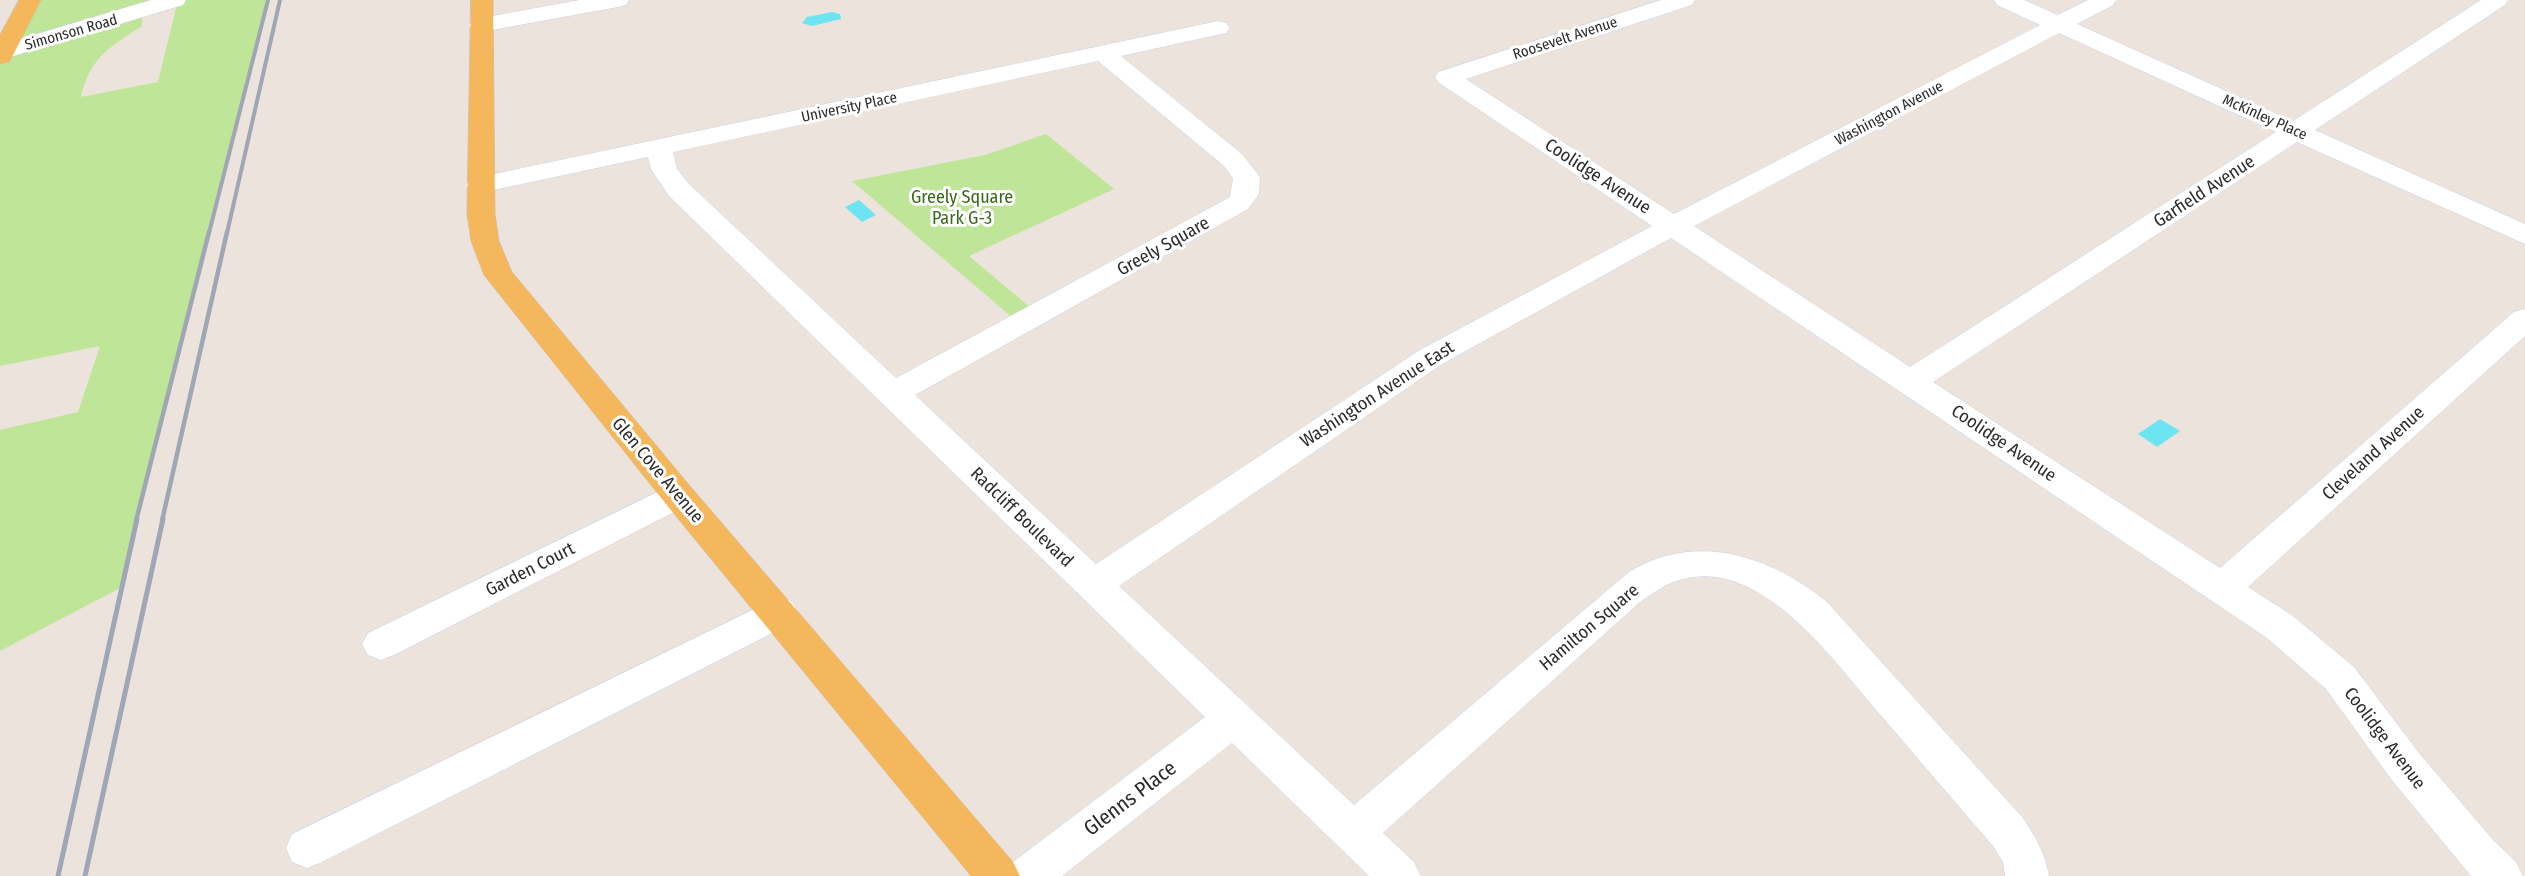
<svg xmlns="http://www.w3.org/2000/svg" width="2525" height="876" font-family="'Fira Sans Condensed',sans-serif">
	<style>
		.green { fill: #bfe598 }
		.water { fill: #6de4f1 }
		.lines { fill: none; stroke-linecap: round; stroke-linejoin: round }
		.minor-casing { stroke: #cbd1dd; stroke-width: 1 }
		.major-casing { stroke: #c4c4c4; stroke-width: 1 }
		.minor { fill: #fff; fill-rule: evenodd }
		.major { fill: #f4b75b; fill-rule: evenodd }
		.rail-far2 { stroke: #9fa6b6; stroke-width: 4 }
		.rail-far1 { stroke: #9fa6b6; stroke-width: 4.5 }
		.rail { stroke: #9fa6b6; stroke-width: 5 }
		.labels { text-anchor: middle; dominant-baseline: central; stroke-width: 6; stroke-linejoin: round; paint-order: stroke }
		.far-street-label { font-size: 15px; fill: #2b2b2b; stroke: #fff }
		.street-label { font-size: 18px; fill: #2b2b2b; stroke: #fff }
		.park-label { font-size: 18px; fill: #376a19; stroke: #fff }
		.near-street-label { font-size: 21px; fill: #2b2b2b; stroke: #fff }
	</style>
	<rect width="100%" height="100%" fill="#ede3dd"/>
	<g class="green">
		<path d="M31,0H169L142,9V26C110,47 90,57 81,97L158,82L178,0H268L142,494L122,587L0,651V430L78,412L100,346L0,366V63Z"/>
		<polygon points="1046,134 1114,189 969,256 1038,314 1020,324 852,181 985,155"/>
	</g>
	<g class="water">
		<polygon points="832,12 840,14 841,19 812,26 802,23 807,17"/>
		<polygon points="859,200 876,215 862,222 845,207"/>
		<polygon points="2160,419 2180,431 2157,447 2138,434"/>
	</g>
	<g class="lines">
		<defs>
			<g id="minor">
				<polygon points="151,0 186,0 183,5 0,60 0,45"/>
				<polygon points="580,0 629,0 626,5 618,7 481,32 473,30 469,25 473,20 481,18"/>
				<path d="M1661,0H1695L1692,5L1466,79L1674,214L2040,25L1997,5L1994,0H2024L2058,15L2088,0H2116L2113,5L2077,24L2293,121L2481,0H2508L2505,5L2315,130L2525,224V244L2297,142L1933,382L2220,568L2514,312L2525,309V336L2248,587L2293,616L2354,667L2419,753L2493,840L2516,862L2523,876H2471L2391,779L2326,689L2267,638L1671,238L1442,364L1119,586L1354,805L1629,572C1695,531 1771,556 1827,602L2023,818C2036,838 2045,853 2049,876H2005L2003,862L1993,846C1954,801 1916,756 1877,711C1831,658 1755,548 1671,583C1660,588 1650,595 1640,602L1383,833L1414,862L1421,876H1369L1232,743L1062,876H1006L1013,862L1205,717L669,196L651,169L648,157L480,193L470,191L466,185L470,179L480,177L1218,21L1226,23L1230,28L1226,33L1121,56L1242,154L1260,177L1259,194L1248,209L915,395L1096,564L1420,350L1652,226L1438,82L1435,77L1438,72ZM2059,33L2276,132L1910,367L1694,226ZM1098,61L1224,166L1233,178L1230,197L896,378L689,184L677,169L673,152Z"/>
				<polygon points="678,482 690,486 695,495 690,504 394,655 381,660 368,655 362,644 368,633"/>
				<polygon points="779,597 792,601 798,612 792,623 322,862 307,868 292,862 286,848 292,834"/>
			</g>
			<g id="major">
				<polygon points="19,0 41,0 12,57 9,62 0,64 0,35"/>
				<polygon points="471,0 493,0 495,214 499,241 512,272 690,486 1013,862 1020,876 971,876 666,504 484,275 471,241 467,214"/>
			</g>
		</defs>
		<use href="#minor" class="minor-casing"/>
		<use href="#major" class="major-casing"/>
		<use href="#minor" class="minor"/>
		<use href="#major" class="major"/>
		<g class="rail-far2">
			<polyline points="209,233 268,0"/>
			<polyline points="227,233 280,0"/>
		</g>
		<g class="rail-far1">
			<polyline points="136,521 209,232"/>
			<polyline points="162,521 227,232"/>
		</g>
		<g class="rail">
			<polyline points="58,876 137,519"/>
			<polyline points="85,876 163,519"/>
		</g>
	</g>
	<g class="labels">
		<g class="far-street-label">
			<text transform="translate(71 32) rotate(-16)">Simonson Road</text>
			<text transform="translate(1565 38) rotate(-18)">Roosevelt Avenue</text>
			<text transform="translate(849 107) rotate(-12)">University Place</text>
			<text transform="translate(1889 113) rotate(-28)">Washington Avenue</text>
			<text transform="translate(2265 117) rotate(24)">McKinley Place</text>
		</g>
		<g class="street-label">
			<text transform="translate(1598 176) rotate(33)">Coolidge Avenue</text>
			<text transform="translate(2204 191) rotate(-33)">Garfield Avenue</text>
			<text transform="translate(1163 246) rotate(-29)">Greely Square</text>
			<text transform="translate(1377 394) rotate(-33)">Washington Avenue East</text>
			<text transform="translate(2004 443) rotate(34)">Coolidge Avenue</text>
			<text transform="translate(2373 453) rotate(-42)">Cleveland Avenue</text>
			<text transform="translate(658 470) rotate(50)">Glen Cove Avenue</text>
			<text transform="translate(1022 517) rotate(44)">Radcliff Boulevard</text>
			<text transform="translate(530 569) rotate(-27)">Garden Court</text>
			<text transform="translate(1589 627) rotate(-40)">Hamilton Square</text>
			<text transform="translate(2385 738) rotate(53)">Coolidge Avenue</text>
		</g>
		<g class="park-label">
			<text x="962" y="197">Greely Square<tspan x="962" dy="21">Park G-3</tspan></text>
		</g>
		<g class="near-street-label">
			<text transform="translate(1130 798) rotate(-37)">Glenns Place</text>
		</g>
	</g>
</svg>
